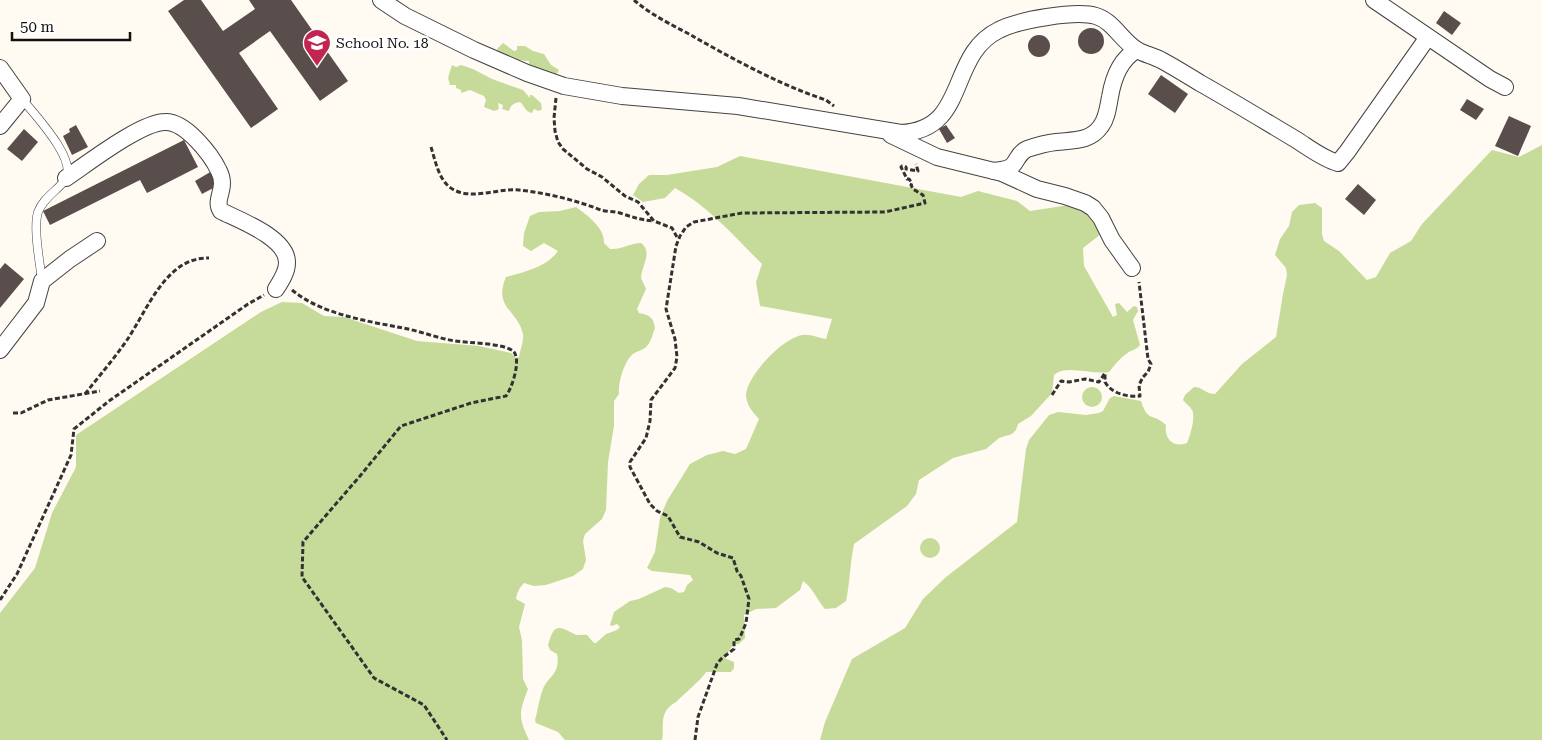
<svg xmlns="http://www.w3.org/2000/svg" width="1542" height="740" font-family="'Roboto Serif',serif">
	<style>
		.forest { fill: #c6db9a }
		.building { fill: #594e4c }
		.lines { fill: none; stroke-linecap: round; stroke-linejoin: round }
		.lane-casing { stroke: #434343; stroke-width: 9 }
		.street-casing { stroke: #434343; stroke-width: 18 }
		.path { stroke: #323232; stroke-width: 3; stroke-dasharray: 5 2.5; stroke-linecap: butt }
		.lane { stroke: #fff; stroke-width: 8 }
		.street { stroke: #fff; stroke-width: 16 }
		.labels { text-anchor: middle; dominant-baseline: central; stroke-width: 5; stroke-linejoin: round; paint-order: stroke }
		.poi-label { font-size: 14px; fill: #101010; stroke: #fff; text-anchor: start }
	</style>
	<rect width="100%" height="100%" fill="#fffaf2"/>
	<g class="forest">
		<polygon points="503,43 514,51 517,50 517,46 525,46 533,51 544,54 551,65 559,70 556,75 529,66 529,61 515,60 498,52 497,49"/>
		<path d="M452,65L456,67L461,65L473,69L492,79L523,90L530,98V95H532L541,103L542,109L539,111L534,109L532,113C525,112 524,105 520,102C513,103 511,105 509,111L502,109L503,105L498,103L499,109L494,111L484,107L486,100L484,96L470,90L461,93V90L456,88V85H450L448,78Z"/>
		<path d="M1542,145V740H820L825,722L852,659L905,628L923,599L946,577L1017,522L1026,449L1029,440L1049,415L1058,412L1086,415L1099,413L1103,411L1110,398L1114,396L1141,401C1148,423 1152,412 1166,425C1164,440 1174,448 1187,443C1190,437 1196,416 1192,410C1190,406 1186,404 1183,400L1185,395L1194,387C1203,387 1205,394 1215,394L1242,364L1276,337L1283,294L1287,275L1286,268L1275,255L1280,239L1289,226L1292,212L1299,205L1315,203L1322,208V234L1324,241L1339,251L1367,280L1376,277L1390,253L1411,241L1422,224L1492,150L1519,157Z"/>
		<path d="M740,156L961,197L978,191L1017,201L1030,211L1069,205L1092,209L1101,234L1083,248L1084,266L1113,317L1117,315L1115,304L1119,303L1127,312L1134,306L1137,307L1138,311L1133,320L1140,345C1136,350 1131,350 1126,354C1119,359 1114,366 1109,372C1092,375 1066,364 1054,375L1052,393L1031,416L1018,424L1016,430L1012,434L999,438L986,449L953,458L919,480L916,494L907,506L854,544C850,563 850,582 846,601L836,608L825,609C817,600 813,588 803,581L800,590L776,608L756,609L744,615L745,638L739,644L733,645L724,658L734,662V668L731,672H706C703,678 682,696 676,702C671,705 667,708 665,713C661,721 664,731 662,740H565L558,732L536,723L535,720C538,710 539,699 543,689C548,676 561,674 557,654L550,650L548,645C554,626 556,624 574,634C578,636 583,634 587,635L594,643H596L606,634L617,630L620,627L617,624L612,626L610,625L614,612L630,601L639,599L665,587L671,588L679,593L684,592L687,585L693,580L690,575L652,571L647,568L655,552L660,518L667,501L690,464L707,455L723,451L735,454L746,449L759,419C753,413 746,404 746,395C747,376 783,337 803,335C810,334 819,338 826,339L832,319L760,306L756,282L762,264C735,237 709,207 675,188L665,198L643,202L633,195L639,184L649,175H667L717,167Z"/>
		<path d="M576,207C587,215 605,228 604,243L610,249C621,250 630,243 641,243C653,252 642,265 641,278L646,289L637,309L639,313C650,315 653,317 655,328C653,333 651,342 647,346C644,350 637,351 633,354C624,361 618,383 619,394L614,401V426L608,462L606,510L602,519L585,534L583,541L586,560L583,569L573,576L546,585L534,586L524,583C519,588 517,593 516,599L525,604L519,627L522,640L523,679L528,689C519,713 518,716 529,740H0V613L35,568L52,513L76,467V435L261,312L282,302L302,303L324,316L344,317L417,341L479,346L511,353L516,358L519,357C520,351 524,340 523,334C517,309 493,308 506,277C524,272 547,267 558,251L544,243L531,251L523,246L524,233L530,216L539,212L560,211Z"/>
		<circle cx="1092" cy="397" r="10"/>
		<circle cx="930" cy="548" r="10"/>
	</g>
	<g class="building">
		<polygon points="184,0 201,0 223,31 255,9 249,0 291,0 348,81 320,101 270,31 239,53 278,109 251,128 168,11"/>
		<polygon points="1444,11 1461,23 1452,35 1436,23"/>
		<circle cx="1091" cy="41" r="13"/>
		<circle cx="1039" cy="46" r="11"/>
		<polygon points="1161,75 1188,94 1175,113 1148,94"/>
		<polygon points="1467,99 1484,109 1476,120 1460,110"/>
		<polygon points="1509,116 1531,126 1518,156 1495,146"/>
		<polygon points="76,125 88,147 72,155 63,136 70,132 69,129"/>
		<polygon points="946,125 955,138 947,143 939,129"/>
		<polygon points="24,129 38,142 22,161 7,149"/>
		<polygon points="184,140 198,167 147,193 140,180 50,225 43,211"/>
		<polygon points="212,171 219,185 202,194 195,181"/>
		<polygon points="1358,184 1376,200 1364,215 1345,199"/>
		<polygon points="5,263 24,279 0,308 0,269"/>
	</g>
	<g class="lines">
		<defs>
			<path id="lane" d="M22,99C34,114 79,161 65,180C57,191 43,198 38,212C33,228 40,263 42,281"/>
			<g id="street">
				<path d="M381,0L405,16L474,50L527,73L564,86L622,96L738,106L901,133C969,130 947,55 999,30C1018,20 1076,10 1096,16C1113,21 1122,41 1137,50C1144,54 1153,56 1161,60C1174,67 1187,75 1200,83C1232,101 1263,120 1295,139C1308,147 1323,159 1338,163L1347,152L1428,37"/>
				<polyline points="1374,0 1490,79 1505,87"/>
				<polyline points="0,68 22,99 0,126"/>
				<polyline points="891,135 937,157 1002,173 1037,189 1065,196 1085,203 1093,208 1101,218 1112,240 1132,268"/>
				<path d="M994,171C1000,170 1007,170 1012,166C1018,160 1018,153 1027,149C1036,146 1047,143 1056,142C1073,140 1090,142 1101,126C1107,118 1108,107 1110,97C1113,79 1120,59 1137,50"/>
				<path d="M66,178C87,164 141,122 165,122C185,121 211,154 219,171C228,189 213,199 221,211C239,220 288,238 287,263C287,272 281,281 276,289"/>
				<polyline points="0,350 36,303 42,281 70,259 97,241"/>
			</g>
		</defs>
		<use href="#lane" class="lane-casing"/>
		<use href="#street" class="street-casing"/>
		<g class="path">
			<path d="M634,0C650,14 670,24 689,34C731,58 780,85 826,100L834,106"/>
			<polyline points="556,98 554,118 555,131 558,142 563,149 587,169 602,177 625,196 638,202 654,221 672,228 678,239"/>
			<path d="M431,147C436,163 439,182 454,190C474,200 498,188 519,190C547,193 575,200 601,210C607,212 614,211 620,213C632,217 641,220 654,221"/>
			<path d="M292,290C321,314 366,321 403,328C420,331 437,338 455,341C468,343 506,343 514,352C521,361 512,388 506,396L471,403L401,426L360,476L303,542L302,577L374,678L424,705L447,740"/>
			<path d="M85,394C99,376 114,359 127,340C148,309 166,257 209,258"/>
			<path d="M1052,395L1061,381L1069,382L1085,379L1099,382L1105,373V382C1112,394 1127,397 1140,396L1139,385L1143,377L1148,372L1151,364L1148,359L1139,282"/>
			<polyline points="13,413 21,413 48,400 100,391"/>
			<polyline points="0,600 17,574 71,455 74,429 109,401 248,304 264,295"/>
			<polyline points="695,740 698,717 717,664 721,659 734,649 734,640 739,639 741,635 746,623 749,599 741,576 737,571 733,558 717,553 699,542 680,537 668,516 657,511 650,504 630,467 630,462 646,438 650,421 651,400 675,368 677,357 675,339 666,309 676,246 680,236 686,227 694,222 742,213 885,212 925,203 923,195 913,189 911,185 912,183 909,179 907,179 901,167 902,166 906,167 906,169 918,171 916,164"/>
		</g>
		<use href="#lane" class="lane"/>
		<use href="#street" class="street"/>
	</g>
	<defs>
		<symbol id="school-pin" viewBox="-11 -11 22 30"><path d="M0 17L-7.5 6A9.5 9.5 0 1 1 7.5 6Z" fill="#c12651" stroke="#fff"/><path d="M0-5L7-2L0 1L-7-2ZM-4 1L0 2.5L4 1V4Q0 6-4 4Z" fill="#fff"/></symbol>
	</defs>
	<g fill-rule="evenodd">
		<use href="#school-pin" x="301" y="27" width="32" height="43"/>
	</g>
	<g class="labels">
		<g class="poi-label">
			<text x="336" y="43">School No. 18</text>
		</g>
	</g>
	<path d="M12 32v8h118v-8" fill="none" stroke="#101010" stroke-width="2.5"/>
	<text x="20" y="32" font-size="15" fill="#101010" stroke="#ffffff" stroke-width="4" paint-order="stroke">50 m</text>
</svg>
